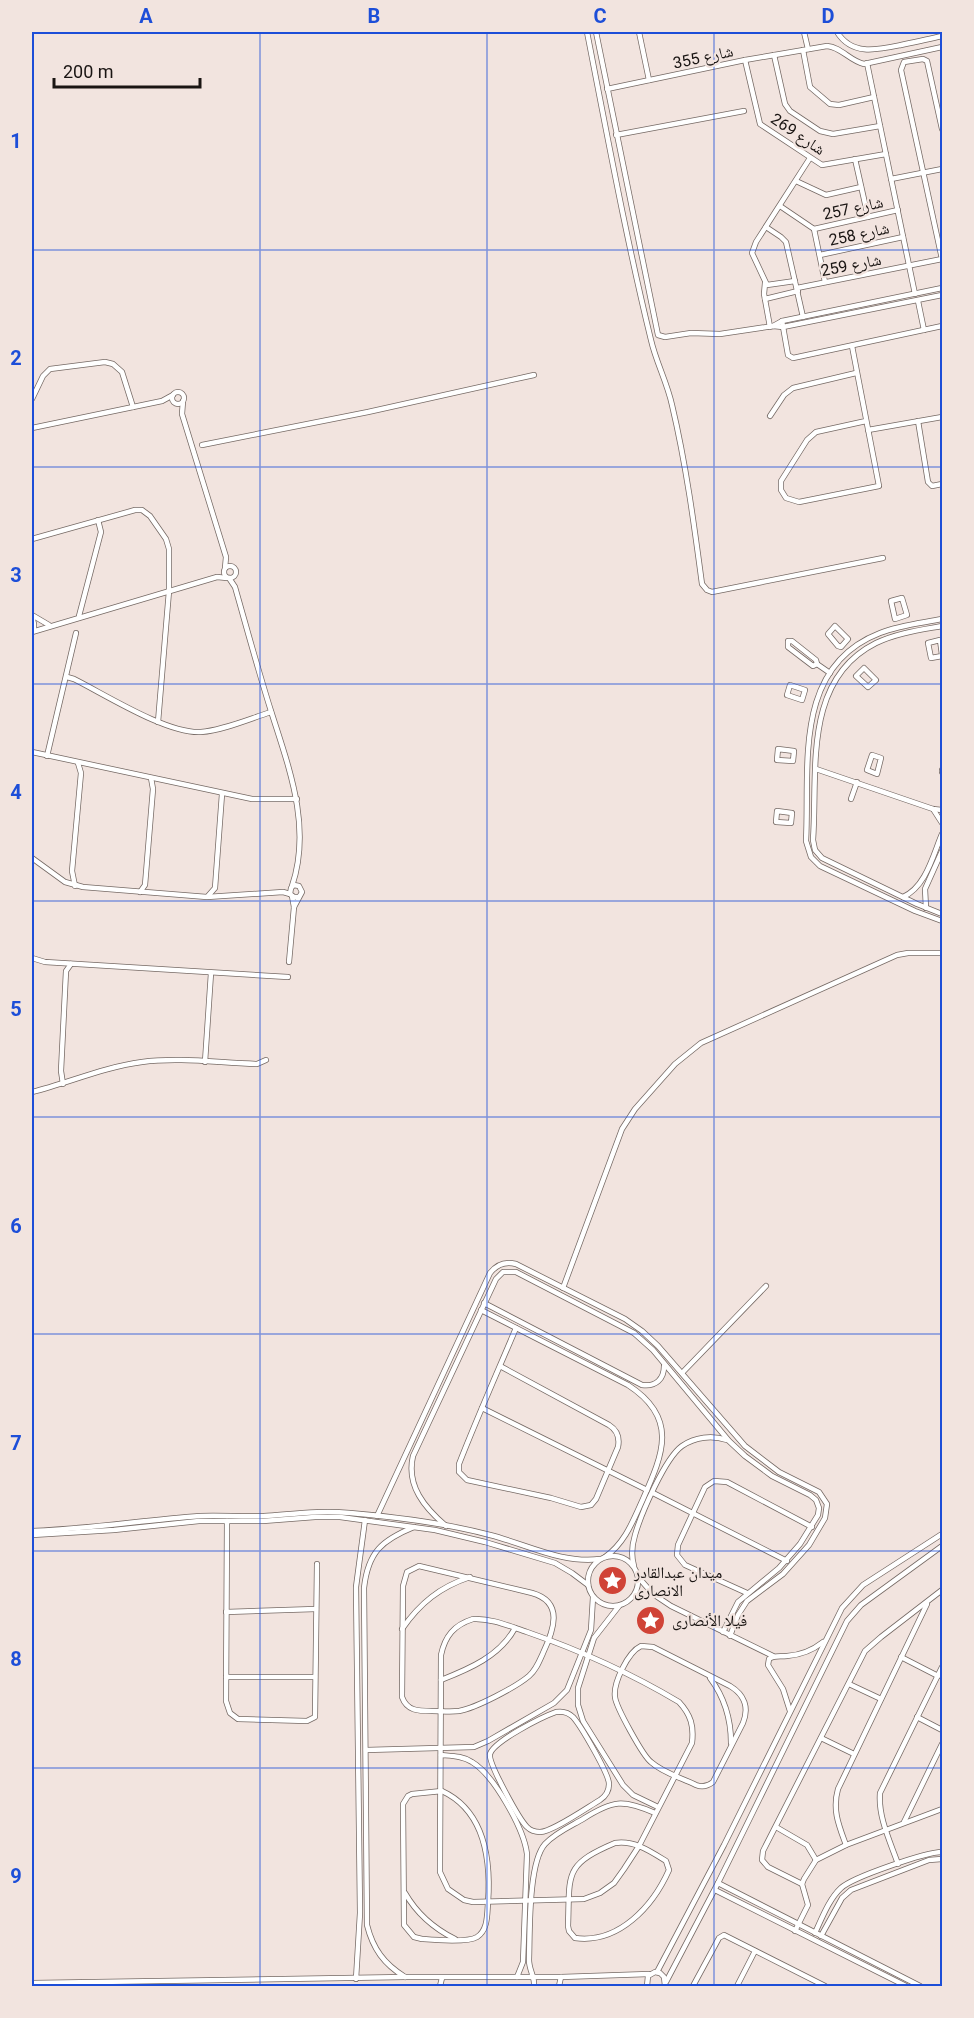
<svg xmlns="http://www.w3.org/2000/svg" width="974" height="2018" font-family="Roboto,'Noto Naskh Arabic',sans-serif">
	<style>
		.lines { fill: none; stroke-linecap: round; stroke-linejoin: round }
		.minor-casing { stroke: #756964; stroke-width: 6 }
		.minor { stroke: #fff; stroke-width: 4.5 }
		.grid { fill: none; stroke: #1d4ed8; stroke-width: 1.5; stroke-opacity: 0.55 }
		.labels { text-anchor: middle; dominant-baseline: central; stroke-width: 4.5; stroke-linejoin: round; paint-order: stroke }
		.street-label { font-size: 16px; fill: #1a1513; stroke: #f2e4df }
		.poi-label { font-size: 16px; fill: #1a1513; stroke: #f2e4df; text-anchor: start }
		.neatline { fill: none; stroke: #1d4ed8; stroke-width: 2 }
		.grid-label { font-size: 20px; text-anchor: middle; font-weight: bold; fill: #1d4ed8 }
	</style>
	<rect width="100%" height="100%" fill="#f2e4df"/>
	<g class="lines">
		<defs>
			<g id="minor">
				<path d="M587,32C607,134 626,238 651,340C656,362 667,382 672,405C686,464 694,524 702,584L707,590L712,592L883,558"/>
				<polyline points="596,32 658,335 665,337 691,333 720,334 773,326 783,327 942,295"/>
				<polyline points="639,32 649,80"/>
				<polyline points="804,32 808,49"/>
				<path d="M837,32C852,56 877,50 901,45C915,42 929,39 942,36"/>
				<polyline points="803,50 810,87 830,104 839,105 874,97"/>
				<polyline points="774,55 785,104 790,111 820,131 833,134 880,126"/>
				<polyline points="745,60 760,124 822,165 886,154"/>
				<polyline points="867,63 915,294"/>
				<path d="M607,89L745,60L827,46C841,47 850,61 864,64L942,47"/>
				<polyline points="616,135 744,111"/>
				<polyline points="855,159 868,217"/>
				<polyline points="891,179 942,169"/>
				<polyline points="796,181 826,195 861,187"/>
				<polyline points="780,206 814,229 825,282"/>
				<polyline points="766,227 781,237 786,242 803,317"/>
				<polyline points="814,229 898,210"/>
				<polyline points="820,255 903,237"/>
				<polyline points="942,259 901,70 904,62 923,59 927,61 942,129"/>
				<polyline points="795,281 767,285 752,253 756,242 810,158"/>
				<polyline points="765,283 764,294 770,327"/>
				<polyline points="797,288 942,259"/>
				<polyline points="765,299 798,291"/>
				<polyline points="918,301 924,330"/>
				<polyline points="782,321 788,355 793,358 942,326"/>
				<polyline points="773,326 782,321 942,288"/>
				<polyline points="852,346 879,486 799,502 786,498 781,490 781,481 807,440 816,432 866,421"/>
				<circle cx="178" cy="398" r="6"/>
				<polyline points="32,399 43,376 50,369 105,362 113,364 122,372 133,407"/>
				<polyline points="183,401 182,414 226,557 225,568"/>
				<polyline points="770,416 784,395 793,388 856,373"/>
				<polyline points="918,421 928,482 932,486 942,484"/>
				<polyline points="32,428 162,401 173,395"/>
				<polyline points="868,430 942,417"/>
				<polyline points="202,445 368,412 534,375"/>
				<polyline points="32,539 135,510 142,510 150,516 166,539 169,549 169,591 158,722"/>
				<circle cx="230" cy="572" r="6"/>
				<path d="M229,578L235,587C247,629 258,670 271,711C289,768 312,827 292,886"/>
				<polygon points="902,598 907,615 895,619 891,601"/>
				<polyline points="32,615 49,625"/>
				<polyline points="32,616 34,624 34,631"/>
				<polyline points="79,616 101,532 98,520"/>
				<path d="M942,619C922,623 900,625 880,633C792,667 810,767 806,841L811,857L820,866L915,911L942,921"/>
				<polygon points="835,626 848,639 841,647 838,646 828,634"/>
				<path d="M942,626C920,630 897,633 876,643C802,680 818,772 813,840L815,850L822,858L917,904L942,914"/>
				<polyline points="32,632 217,577 227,578"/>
				<polygon points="788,641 792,641 816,660 817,664 813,666 788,647"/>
				<polyline points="942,655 940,640 928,643 931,658 942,656"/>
				<polyline points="817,664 830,673"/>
				<polygon points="864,668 876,680 868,687 856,676"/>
				<path d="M67,677L74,679C106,695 167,734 201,732C224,730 249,719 271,712"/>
				<polygon points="790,685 805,690 802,700 787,695"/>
				<polygon points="778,749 794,751 793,761 777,760"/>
				<polyline points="32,752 252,799 297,799"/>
				<polygon points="872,755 881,758 877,774 867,770"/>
				<polyline points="47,756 76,633"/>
				<polyline points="816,769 933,809 942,810"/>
				<polyline points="942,770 942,772"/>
				<polyline points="851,799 857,782"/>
				<polyline points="933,809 942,823"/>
				<polygon points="777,811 792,813 791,823 776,822"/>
				<polyline points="32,858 65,882 83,887 207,897 283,892 290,894"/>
				<polyline points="75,886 72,871 81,773 78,763"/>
				<polyline points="140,892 145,885 153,789 151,778"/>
				<polyline points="208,896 215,888 222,794"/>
				<path d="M903,897C926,887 933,855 942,834"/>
				<polyline points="294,907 302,892 299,886 294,885 291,888 290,894 294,897 298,897"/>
				<polyline points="926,908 925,889 942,851"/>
				<polyline points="32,958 45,962 288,977"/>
				<polyline points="289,962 294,907 292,896"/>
				<polyline points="205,1062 211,973"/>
				<polyline points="63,1084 61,1071 66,971 71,964"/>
				<path d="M32,1092C68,1083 104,1067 142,1062C180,1057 219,1063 257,1064L266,1060"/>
				<polyline points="563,1288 622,1129 635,1109 675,1064 701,1043 897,955 908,953 942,953"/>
				<path d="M484,1303L642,1385C656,1387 664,1379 664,1366"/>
				<path d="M481,1310L628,1385C679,1418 663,1454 643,1499C633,1521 625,1543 605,1557"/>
				<path d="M500,1366L609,1425C617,1430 620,1437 618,1447L596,1499L591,1505L581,1507L551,1498L467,1480L459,1472V1464C477,1418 497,1373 516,1328"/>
				<polyline points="682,1373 766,1286"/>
				<polyline points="482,1408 647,1490"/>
				<polyline points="653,1493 787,1561"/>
				<path d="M377,1516L490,1273C497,1264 505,1261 516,1264L625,1319L642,1331L658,1346L745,1446L779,1472L819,1492L827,1504L825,1518L809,1545L783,1574L747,1601L738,1615L730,1636"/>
				<polyline points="227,1521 226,1701 230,1713 238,1719 307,1721 315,1717 317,1564"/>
				<path d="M446,1526C425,1508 406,1486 413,1456L496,1279L503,1272H516L634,1333L653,1350L729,1441L745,1456L772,1476L810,1495L816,1500L819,1508L818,1515L800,1544L779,1568L738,1602L723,1632"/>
				<path d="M32,1531C88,1529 144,1520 200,1516C221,1515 242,1517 264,1516C293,1514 321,1510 350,1513C397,1517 445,1523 490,1535C526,1544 562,1564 600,1559"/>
				<polyline points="32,1535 114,1530 199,1521 263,1521 315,1517 340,1517 435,1530 485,1542 555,1563 572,1573 588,1585"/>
				<circle cx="613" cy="1581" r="25"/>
				<path d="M419,1566L532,1593C564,1602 554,1630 543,1653C539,1662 536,1670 529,1676C516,1687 476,1708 459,1711C450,1712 441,1711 432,1711C418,1711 407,1711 402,1697L403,1586L407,1572Z"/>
				<path d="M634,1566C631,1556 632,1545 635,1535C641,1514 665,1458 682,1446C695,1437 712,1435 727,1440"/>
				<polyline points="639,1578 653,1594 671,1606 773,1656"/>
				<polyline points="747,1593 685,1565 677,1555 678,1545 705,1487 714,1481 727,1482 812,1527"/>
				<polyline points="619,1606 594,1638 578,1688 578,1705 583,1721 623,1785 633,1795 658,1807"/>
				<polyline points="226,1612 316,1609"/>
				<path d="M473,1619C491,1618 509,1626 527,1632C579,1650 632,1674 679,1702C691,1715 694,1726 692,1743L639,1846L624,1869L614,1883L600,1893L584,1899L473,1902L464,1900L448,1889L440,1872V1862L441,1655C445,1636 454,1625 473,1619Z"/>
				<path d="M402,1629C420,1603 440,1587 470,1577"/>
				<path d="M641,1646L653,1647L730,1686C745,1695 749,1708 743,1723L713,1782C708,1786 703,1788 696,1785C682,1778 663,1773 651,1762C643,1756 616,1707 615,1697C613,1683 628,1652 641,1646Z"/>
				<polyline points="901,1657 938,1676"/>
				<polyline points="226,1677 315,1677"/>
				<path d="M710,1678C725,1698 731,1718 731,1743"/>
				<path d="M441,1680C469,1669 500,1656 515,1628"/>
				<polyline points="849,1684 881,1699"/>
				<path d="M790,1711L783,1689L768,1665L769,1659C774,1655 780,1657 787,1656C801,1655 813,1650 823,1642"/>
				<path d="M556,1712C562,1711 568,1712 573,1717C581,1726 609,1774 609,1784C609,1791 606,1796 600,1800C588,1807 552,1832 540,1832C535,1832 530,1830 527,1827C519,1819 488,1763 490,1754C494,1741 542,1717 556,1712Z"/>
				<polyline points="917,1717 942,1730"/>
				<polyline points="821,1738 854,1754"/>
				<polyline points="366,1750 474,1747 488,1741 554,1703 567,1690 591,1630 593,1597"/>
				<path d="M441,1755C452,1756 463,1756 472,1762C494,1775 524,1829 527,1854L523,1962L517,1977"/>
				<path d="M442,1791C485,1811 491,1861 488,1903C487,1915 488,1930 477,1937C467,1943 434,1940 422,1939L414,1937L404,1925L403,1804L408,1796L412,1794Z"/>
				<polyline points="904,1822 942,1744"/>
				<polyline points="776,1827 807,1845 816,1860"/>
				<path d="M615,1843C634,1840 650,1851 666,1861L669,1870C653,1906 619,1944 575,1938L569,1931L568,1926C570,1874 563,1865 615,1843Z"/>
				<path d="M846,1845C839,1826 832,1810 838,1789L927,1604"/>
				<path d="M898,1864C890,1841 878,1817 880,1793L942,1667"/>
				<polyline points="718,1883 920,1986"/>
				<polyline points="802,1884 768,1867 762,1860 763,1851 865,1651 881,1637 942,1590"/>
				<polyline points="715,1890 906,1986"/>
				<path d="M405,1893C417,1914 433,1928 455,1939"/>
				<polyline points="795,1931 808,1905 802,1884 804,1879 816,1860 846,1845 942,1809"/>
				<path d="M815,1933C822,1918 829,1899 841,1888C853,1877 926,1852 942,1852"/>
				<polyline points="821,1936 842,1898 851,1890 929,1860 942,1859"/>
				<polyline points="657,1972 724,1845 842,1608 863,1585 942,1534"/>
				<path d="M405,1977C384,1964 373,1949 367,1925L364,1588C368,1552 382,1540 414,1527"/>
				<polyline points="356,1979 360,1913 356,1587 365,1520"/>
				<polyline points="666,1982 718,1883 847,1621 861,1605 942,1546"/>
				<polyline points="32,1983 405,1977 561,1977 649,1974"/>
				<polyline points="440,1986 442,1978"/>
				<path d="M534,1986C535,1977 529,1970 529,1960C530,1933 528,1863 545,1844C555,1833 571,1826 583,1819C613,1800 623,1799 655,1813"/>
				<polyline points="559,1986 561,1977"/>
				<polyline points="647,1986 648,1976 655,1972 660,1973 664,1977 665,1986"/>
				<polyline points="693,1986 719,1938 724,1935 825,1986"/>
				<polyline points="737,1986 755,1951"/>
			</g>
		</defs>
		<use href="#minor" class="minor-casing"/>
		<use href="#minor" class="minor"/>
	</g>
	<path class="grid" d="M260,32V1986M487,32V1986M714,32V1986M32,250H942M32,467H942M32,684H942M32,901H942M32,1117H942M32,1334H942M32,1551H942M32,1768H942"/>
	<defs>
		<symbol id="sight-disc" viewBox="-11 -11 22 22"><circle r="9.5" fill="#d04337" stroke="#f2e4df"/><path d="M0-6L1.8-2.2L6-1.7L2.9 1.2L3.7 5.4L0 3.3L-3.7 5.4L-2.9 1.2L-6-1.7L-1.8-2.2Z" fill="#fff"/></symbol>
	</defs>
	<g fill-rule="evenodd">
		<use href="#sight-disc" x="596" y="1564" width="33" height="33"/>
		<use href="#sight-disc" x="634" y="1604" width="33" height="33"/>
	</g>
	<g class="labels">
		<g class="street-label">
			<text transform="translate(703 57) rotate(-12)">شارع 355</text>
			<text transform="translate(798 134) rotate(34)">شارع 269</text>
			<text transform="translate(853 208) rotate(-12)">شارع 257</text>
			<text transform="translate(859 234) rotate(-12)">شارع 258</text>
			<text transform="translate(851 265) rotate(-11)">شارع 259</text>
		</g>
		<g class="poi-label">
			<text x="634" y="1572">ميدان عبدالقادر<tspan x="634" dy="18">الانصارى</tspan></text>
			<text x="672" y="1620">فيلا الأنصارى</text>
		</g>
	</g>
	<rect width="974" height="2018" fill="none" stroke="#f2e4df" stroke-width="66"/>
	<path d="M54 78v9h146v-9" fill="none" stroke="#1a1513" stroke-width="3"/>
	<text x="63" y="78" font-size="18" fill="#1a1513" stroke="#f2e4df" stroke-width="4.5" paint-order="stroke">200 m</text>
	<rect x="33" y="33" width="908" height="1952" class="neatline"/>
	<g class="grid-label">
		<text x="146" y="23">A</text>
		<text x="374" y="23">B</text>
		<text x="600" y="23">C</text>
		<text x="828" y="23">D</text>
		<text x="16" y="148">1</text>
		<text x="16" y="365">2</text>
		<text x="16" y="582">3</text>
		<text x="16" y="799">4</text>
		<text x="16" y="1016">5</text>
		<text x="16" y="1233">6</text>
		<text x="16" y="1450">7</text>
		<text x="16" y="1666">8</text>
		<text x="16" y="1883">9</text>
	</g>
</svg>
